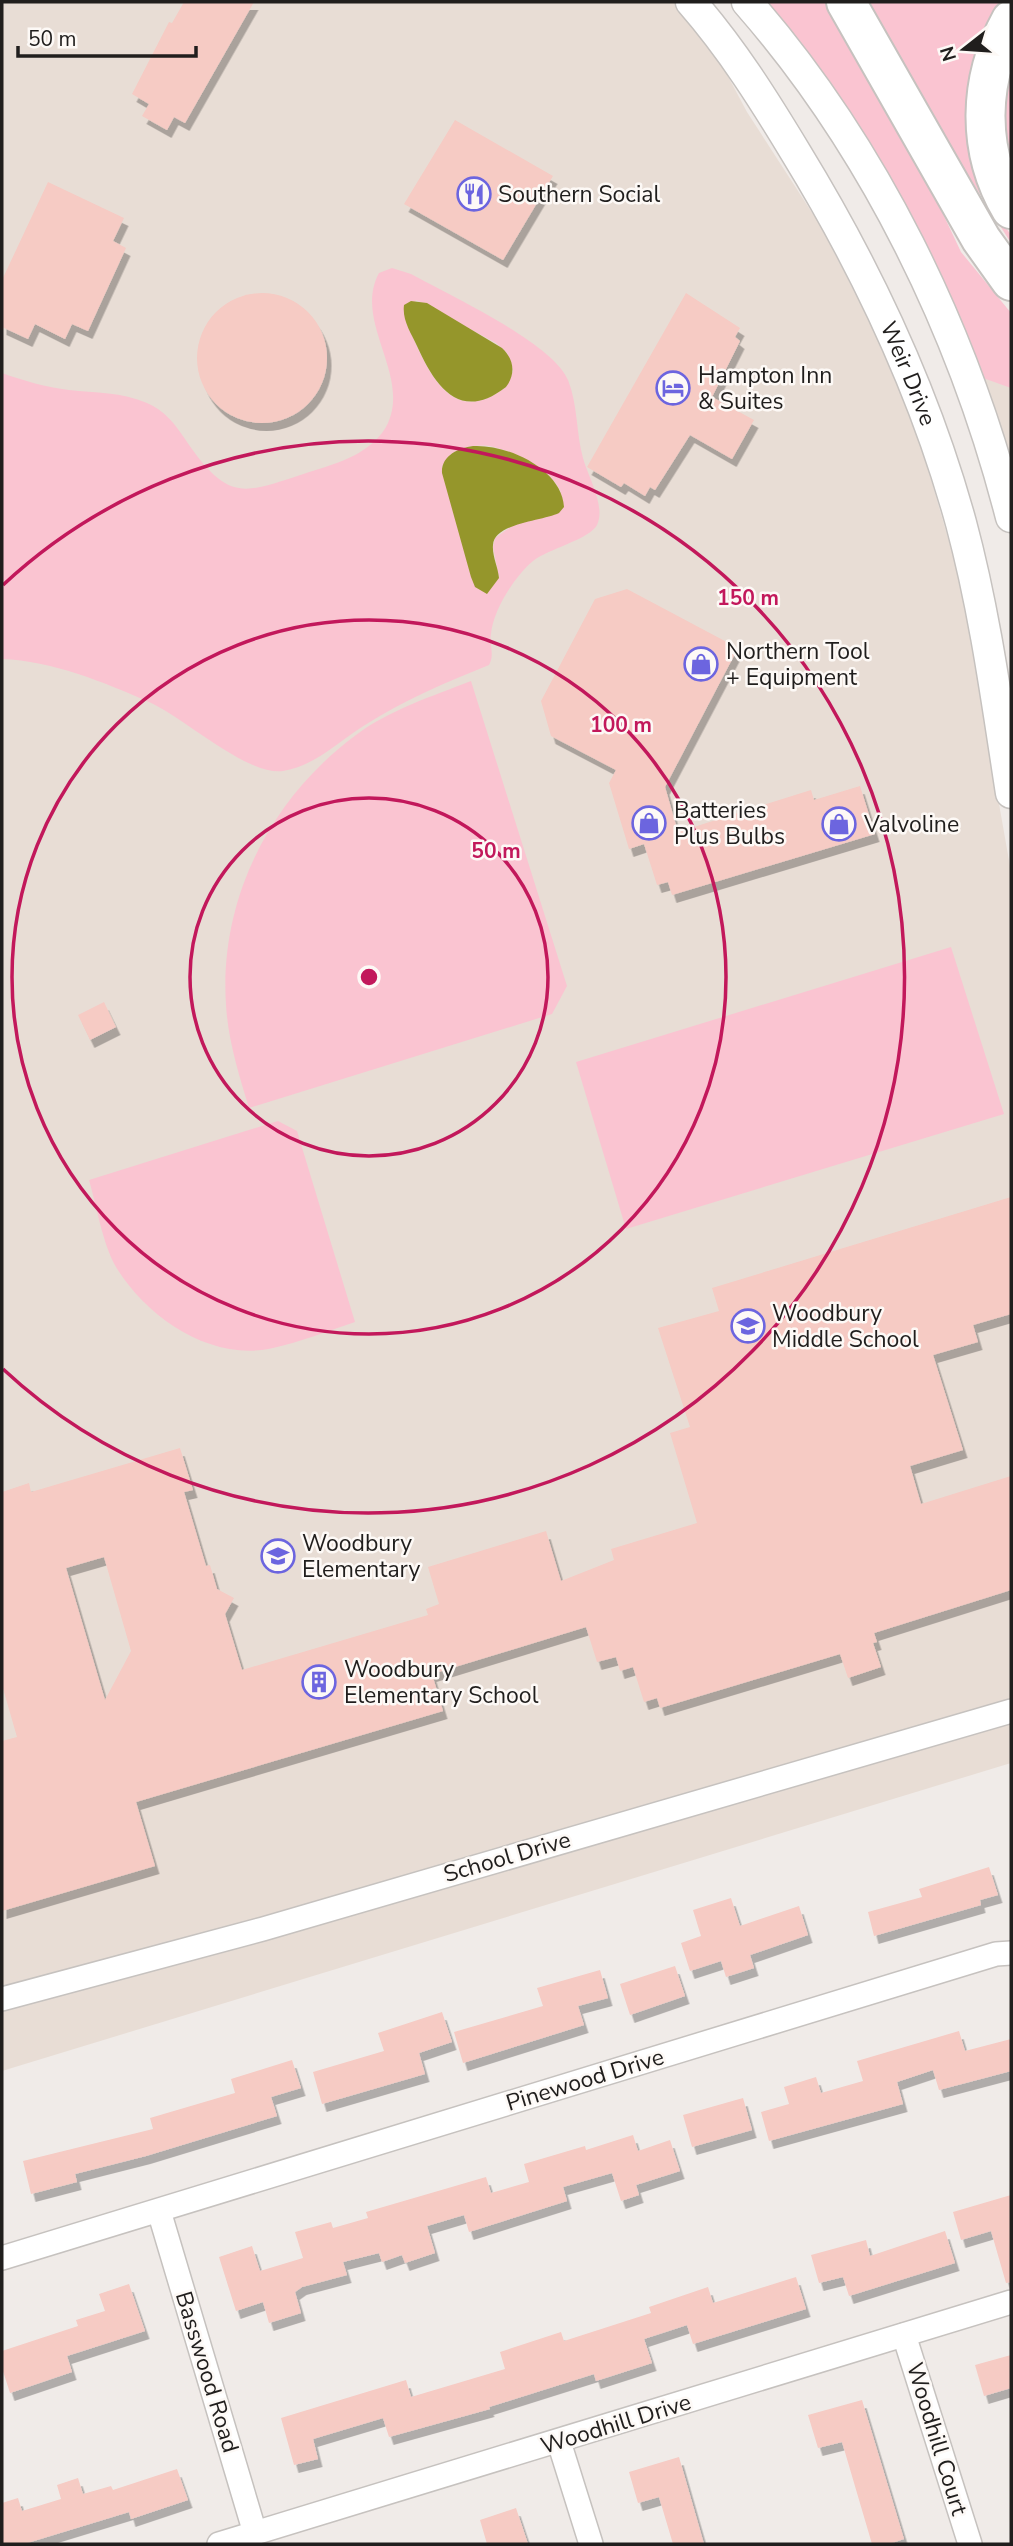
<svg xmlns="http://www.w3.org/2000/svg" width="1013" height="2546" font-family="'Nunito Sans',sans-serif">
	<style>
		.built { fill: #e8ddd5 }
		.green { fill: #fac4d1; fill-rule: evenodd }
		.water { fill: #95962b }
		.building { fill: #f6cbc4; fill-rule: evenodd; filter: url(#shadow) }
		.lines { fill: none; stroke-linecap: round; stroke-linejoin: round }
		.minor-casing { stroke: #c6c2bf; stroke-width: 26 }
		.tertiary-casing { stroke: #c6c2bf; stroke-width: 33 }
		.motorway-casing { stroke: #c6c2bf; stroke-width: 42 }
		.minor { stroke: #fff; stroke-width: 23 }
		.tertiary { stroke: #fff; stroke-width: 30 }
		.motorway { stroke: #fff; stroke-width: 38 }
		.ring { fill: none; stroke: #c2185b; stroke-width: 3.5 }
		.labels { text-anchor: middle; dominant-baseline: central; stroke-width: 5; stroke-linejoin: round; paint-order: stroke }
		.poi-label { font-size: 23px; fill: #201e1d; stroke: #fdf9f6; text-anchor: start }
		.street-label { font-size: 23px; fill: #201e1d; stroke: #fdf9f6 }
		.centre { fill: #c2185b; stroke: #fdf9f6; stroke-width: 3.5 }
		.ring-label { font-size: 21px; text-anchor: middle; font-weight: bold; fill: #c2185b; stroke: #fdf9f6; stroke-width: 5; stroke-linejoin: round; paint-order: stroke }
	</style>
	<defs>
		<filter id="shadow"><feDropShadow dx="4.5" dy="8" stdDeviation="0" flood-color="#0004"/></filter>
	</defs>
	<rect width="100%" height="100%" fill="#f0ebe8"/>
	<g class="built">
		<polygon points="2,2 676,2 707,37 747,112 820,225 874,329 919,438 959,576 1011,872 1011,1763 2,2071"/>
		<polygon points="990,291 1011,313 1011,461 967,337"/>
	</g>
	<g class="green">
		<polygon points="763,2 833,2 927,180 961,252 1011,313 1011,388 983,378"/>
		<polygon points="858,2 1005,2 995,19 997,215 1011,235 1011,243"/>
		<path d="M1011,58V176C1001,136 1001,99 1011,58Z"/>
		<path d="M392,268L411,274C449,295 553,343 568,380C578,405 576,433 583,458C588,477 606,506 597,525C590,539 548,549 533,561C515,576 493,610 491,634C489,644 495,655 489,665C447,682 404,700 365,725C339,741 315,766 283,771C247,776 185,718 149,702C104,682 52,661 2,659V373C24,381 46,387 69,390C95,393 122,392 147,403C164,410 175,424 185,439C232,509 247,491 319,469C345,461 375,450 388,423C410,374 353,321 379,273ZM416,300L496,343L507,353L513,371L506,387C448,432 425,363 406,322ZM490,446C515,452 550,468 561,492L495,538L493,547L499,578L442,467C452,448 471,444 490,446Z"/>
		<path d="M471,681L567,986L552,1014L249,1108C239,1075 228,1040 226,1005C219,898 271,798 356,735C389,710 433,696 471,681Z"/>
		<polygon points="951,947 1004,1114 626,1229 576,1062"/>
		<path d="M278,1121L297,1131L355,1322C328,1331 300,1342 273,1348C211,1362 147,1318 116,1267C102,1242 97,1207 89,1180Z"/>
	</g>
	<g class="water">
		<path d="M411,301L427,303L502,348C514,359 516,374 506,387C460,423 435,386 417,346C411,333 402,320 404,305Z"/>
		<path d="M473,446C507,444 562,469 564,507L559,513C543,521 494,523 493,545C492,556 498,567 499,578L487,594L475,587L471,577L442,473C441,456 458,448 473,446Z"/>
	</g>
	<g class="building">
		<polygon points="184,2 254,2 185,123 174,117 167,130 142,116 149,104 132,94 169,22 172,23"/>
		<polygon points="455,120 553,176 503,260 404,204"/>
		<polygon points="48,182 124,218 113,241 126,248 88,331 72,324 65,339 35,324 28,339 2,327 2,280"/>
		<circle cx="262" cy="358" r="65"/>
		<polygon points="686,293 740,328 735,337 740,341 712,397 754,420 732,459 690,435 655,490 650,487 645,496 624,483 621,487 587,467"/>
		<polygon points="627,589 738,648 665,787 678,832 811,790 814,800 860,786 875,834 672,895 668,882 657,885 644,844 629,849 609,783 616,770 551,736 541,701 595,599"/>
		<polygon points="104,1002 116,1027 90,1040 78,1015"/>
		<path d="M1011,1197V1314L973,1325L978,1342L933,1355L963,1450L910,1466L921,1504L1011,1476V1590L874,1633L877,1642L873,1643L881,1667L848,1678L840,1654L660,1708L657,1698L644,1702L633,1667L620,1671L616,1657L597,1662L586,1627L432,1674L443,1711L136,1802L155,1866L2,1911V1741L17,1737L2,1685V1492L29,1483L31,1492L180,1448L193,1490L184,1492L206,1566L210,1565L217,1589L234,1598L225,1614L242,1670L428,1615L426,1609L439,1604L428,1567L546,1531L561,1581L614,1560L611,1549L697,1523L670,1433L690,1427L658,1328L719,1311L712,1288ZM104,1557L131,1651L105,1700L66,1568Z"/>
		<polygon points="989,1867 998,1895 980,1900 981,1905 874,1936 868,1912 922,1897 919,1889"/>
		<polygon points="731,1898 740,1926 799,1906 808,1935 750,1955 754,1968 726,1977 721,1961 690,1971 681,1943 701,1936 693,1910"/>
		<polygon points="675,1966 685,1996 630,2015 620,1984"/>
		<polygon points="600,1970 608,1998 578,2006 584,2025 463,2063 454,2032 543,2006 537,1988"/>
		<polygon points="442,2012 452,2042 419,2053 425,2074 322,2104 313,2072 384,2051 378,2033"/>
		<polygon points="959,2031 965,2051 1011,2039 1011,2071 939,2090 933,2070 897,2082 903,2104 769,2141 761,2112 789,2104 784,2087 816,2077 821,2093 863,2081 857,2061"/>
		<polygon points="292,2060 301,2088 271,2097 277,2116 146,2156 75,2174 77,2182 31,2194 23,2161 153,2129 150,2118 235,2093 231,2079"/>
		<polygon points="743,2098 752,2130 692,2147 683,2115"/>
		<polygon points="633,2135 638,2151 670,2140 680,2171 636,2185 639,2195 621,2201 612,2173 563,2187 567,2201 469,2232 464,2215 427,2226 435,2253 405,2263 402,2255 382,2262 379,2253 343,2262 347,2275 302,2287 295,2292 301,2313 269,2323 263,2302 236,2311 219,2257 252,2246 260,2271 303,2258 295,2232 331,2222 333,2228 368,2218 366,2212 486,2177 491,2193 529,2182 524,2164 585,2146 586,2150"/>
		<polygon points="1011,2195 1011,2282 1006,2283 991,2231 961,2240 953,2212"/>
		<polygon points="945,2231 955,2263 849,2296 843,2277 819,2283 811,2255 866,2240 870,2256"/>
		<polygon points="796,2277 806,2309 693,2344 687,2325 644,2339 652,2363 596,2381 594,2374 489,2407 490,2409 389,2437 383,2418 313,2439 318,2459 294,2465 281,2418 406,2380 411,2397 505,2369 500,2352 561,2332 564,2341 651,2313 649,2307 708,2287 713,2303"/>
		<polygon points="129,2284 145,2331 67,2356 72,2372 10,2393 2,2368 2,2351 78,2326 76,2320 105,2311 99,2294"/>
		<polygon points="1011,2355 1011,2388 984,2396 975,2365"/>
		<polygon points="862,2400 904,2539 889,2544 872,2544 842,2442 818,2448 808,2415"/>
		<polygon points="679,2457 704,2544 673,2544 659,2497 638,2503 629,2472"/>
		<polygon points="177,2469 188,2500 131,2519 129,2512 24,2544 2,2544 2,2503 18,2498 22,2511 61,2499 57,2485 78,2478 83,2494 111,2486 113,2490"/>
		<polygon points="516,2508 528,2544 487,2544 480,2520"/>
	</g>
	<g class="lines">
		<defs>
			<g id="minor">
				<polyline points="2,1999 263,1929 1011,1711"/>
				<polyline points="159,2211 255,2533"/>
				<polyline points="2,2258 996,1954 1011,1953"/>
				<polyline points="904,2335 970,2544"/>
				<polyline points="559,2442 591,2544"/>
				<polyline points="219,2544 1011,2302"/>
			</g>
			<g id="tertiary">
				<path id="s1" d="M691,2C732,49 764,100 796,153C867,269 925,392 961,523C985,612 997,703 1011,793"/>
				<path d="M747,2C874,147 963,330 1011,517"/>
			</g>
			<g id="motorway">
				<polyline points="846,2 981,239 1011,281"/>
				<path d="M1011,20C978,80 976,150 1011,209"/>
			</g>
		</defs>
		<use href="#minor" class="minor-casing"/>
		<use href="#tertiary" class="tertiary-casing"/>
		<use href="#motorway" class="motorway-casing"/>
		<use href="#minor" class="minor"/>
		<use href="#tertiary" class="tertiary"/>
		<use href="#motorway" class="motorway"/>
	</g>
	<g class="ring">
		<circle cx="369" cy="977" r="179"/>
		<circle cx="369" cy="977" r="357"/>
		<path d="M3 585A536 536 0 1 1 3 1369"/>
	</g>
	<defs>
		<symbol id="restaurant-ring" viewBox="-11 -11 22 22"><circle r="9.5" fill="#fdf9f6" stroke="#6c65df" stroke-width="1.5"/><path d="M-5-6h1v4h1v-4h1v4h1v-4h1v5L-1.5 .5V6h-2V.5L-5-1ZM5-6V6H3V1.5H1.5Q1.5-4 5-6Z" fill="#6c65df"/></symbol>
		<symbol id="hotel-ring" viewBox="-11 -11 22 22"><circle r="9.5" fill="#fdf9f6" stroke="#6c65df" stroke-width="1.5"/><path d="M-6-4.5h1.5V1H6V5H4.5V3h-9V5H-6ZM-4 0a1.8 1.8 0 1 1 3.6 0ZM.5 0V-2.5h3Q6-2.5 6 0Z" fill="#6c65df"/></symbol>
		<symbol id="shop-ring" viewBox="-11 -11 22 22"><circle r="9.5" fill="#fdf9f6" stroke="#6c65df" stroke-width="1.5"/><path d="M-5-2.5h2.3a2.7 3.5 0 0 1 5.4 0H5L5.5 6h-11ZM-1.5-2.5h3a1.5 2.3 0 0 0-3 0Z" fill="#6c65df"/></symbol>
		<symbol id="school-ring" viewBox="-11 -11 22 22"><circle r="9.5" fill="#fdf9f6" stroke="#6c65df" stroke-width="1.5"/><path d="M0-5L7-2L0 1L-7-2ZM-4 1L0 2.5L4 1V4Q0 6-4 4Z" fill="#6c65df"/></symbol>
		<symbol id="building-ring" viewBox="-11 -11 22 22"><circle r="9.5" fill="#fdf9f6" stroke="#6c65df" stroke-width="1.5"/><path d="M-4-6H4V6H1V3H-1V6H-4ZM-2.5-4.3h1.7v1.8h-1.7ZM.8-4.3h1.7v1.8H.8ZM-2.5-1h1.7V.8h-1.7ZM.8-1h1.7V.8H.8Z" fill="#6c65df"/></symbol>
	</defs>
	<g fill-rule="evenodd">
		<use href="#restaurant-ring" x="455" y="175" width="38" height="38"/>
		<use href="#hotel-ring" x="654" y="369" width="38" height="38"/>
		<use href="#shop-ring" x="682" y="645" width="38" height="38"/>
		<use href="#shop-ring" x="630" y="804" width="38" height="38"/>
		<use href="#shop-ring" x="820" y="805" width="38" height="38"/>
		<use href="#school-ring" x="729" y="1307" width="38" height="38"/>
		<use href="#school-ring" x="259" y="1537" width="38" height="38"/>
		<use href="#building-ring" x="300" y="1663" width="38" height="38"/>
	</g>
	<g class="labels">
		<g class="poi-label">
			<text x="498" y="194">Southern Social</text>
			<text x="698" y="375">Hampton Inn<tspan x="698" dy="26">&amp; Suites</tspan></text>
			<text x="726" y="651">Northern Tool<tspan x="726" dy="26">+ Equipment</tspan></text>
			<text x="674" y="810">Batteries<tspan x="674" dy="26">Plus Bulbs</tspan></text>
			<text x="864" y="824">Valvoline</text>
			<text x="772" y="1313">Woodbury<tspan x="772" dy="26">Middle School</tspan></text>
			<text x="302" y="1543">Woodbury<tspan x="302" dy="26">Elementary</tspan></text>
			<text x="344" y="1669">Woodbury<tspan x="344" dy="26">Elementary School</tspan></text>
		</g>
		<g class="street-label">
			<text stroke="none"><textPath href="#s1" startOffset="432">Weir Drive</textPath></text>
			<text transform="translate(507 1857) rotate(-16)">School Drive</text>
			<text transform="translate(585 2080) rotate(-17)">Pinewood Drive</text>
			<text transform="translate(207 2372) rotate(73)">Basswood Road</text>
			<text transform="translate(616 2424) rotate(-17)">Woodhill Drive</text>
			<text transform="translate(937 2439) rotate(73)">Woodhill Court</text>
		</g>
	</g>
	<circle cx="369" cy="977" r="10" class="centre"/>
	<g class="ring-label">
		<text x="748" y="605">150 m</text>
		<text x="621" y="732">100 m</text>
		<text x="496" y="858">50 m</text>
	</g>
	<rect width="1013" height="2546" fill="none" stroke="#201e1d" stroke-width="7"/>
	<g transform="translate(964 49) rotate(253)" stroke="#fdf9f6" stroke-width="5" paint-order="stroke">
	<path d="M0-5L12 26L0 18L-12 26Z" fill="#201e1d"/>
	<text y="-10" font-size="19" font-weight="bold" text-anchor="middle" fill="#201e1d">N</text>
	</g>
	<path d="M18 46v10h178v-10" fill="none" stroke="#201e1d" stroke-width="3.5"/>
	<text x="28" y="46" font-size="21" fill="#201e1d" stroke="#fdf9f6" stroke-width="5" paint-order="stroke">50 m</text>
</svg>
